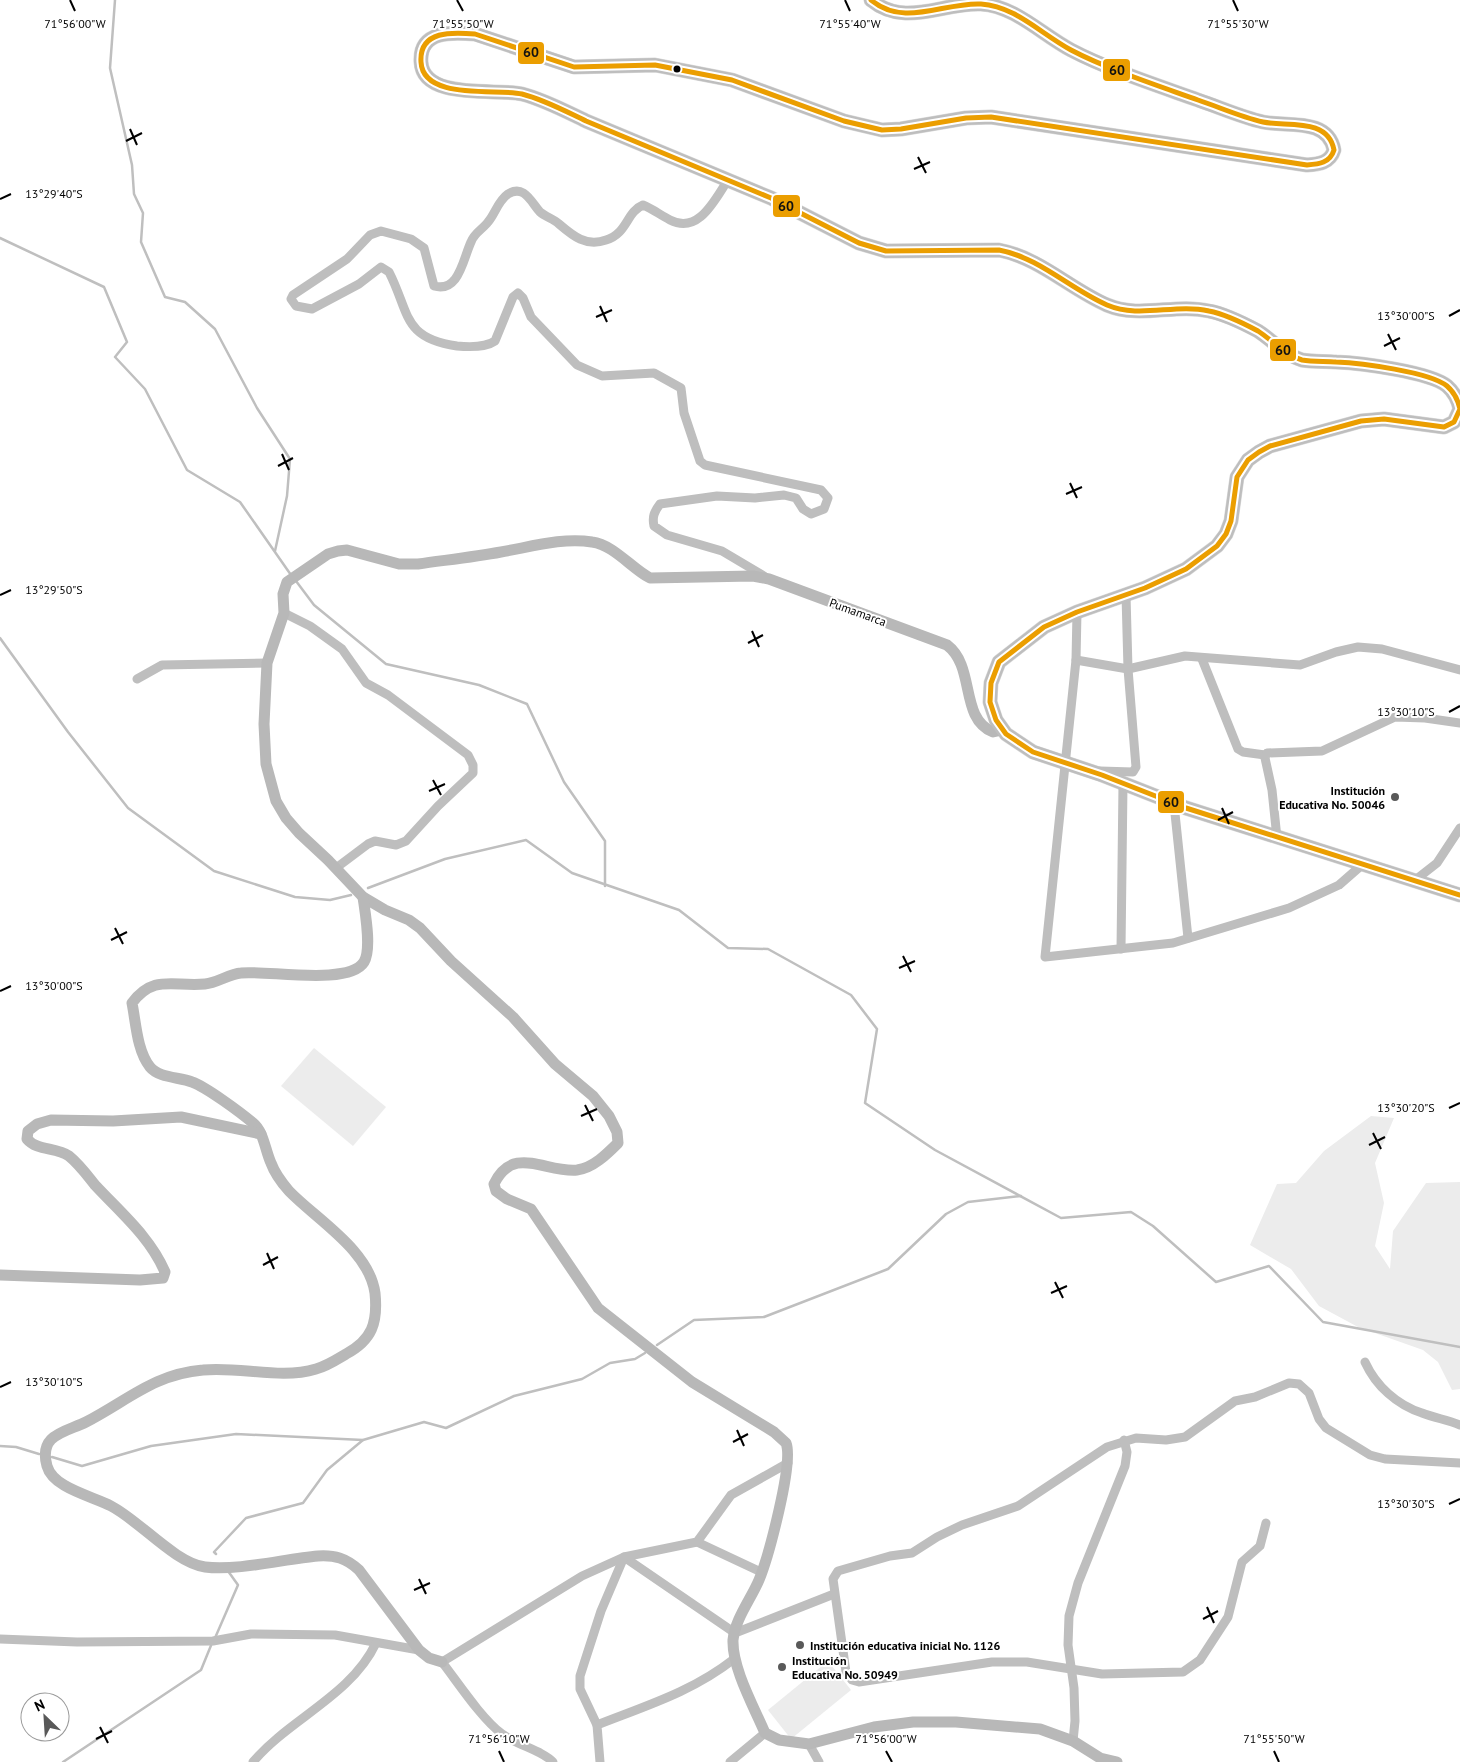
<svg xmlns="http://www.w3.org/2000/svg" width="1460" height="1762" font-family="'PT Sans',sans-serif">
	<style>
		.green { fill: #ececec }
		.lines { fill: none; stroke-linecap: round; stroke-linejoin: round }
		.stream { stroke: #bfbfbf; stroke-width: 2.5 }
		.primary-casing { stroke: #dbdbdb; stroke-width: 15 }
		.street { stroke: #bebebe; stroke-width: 9 }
		.secondary { stroke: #b8b8b8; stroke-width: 11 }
		.primary { stroke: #bebebe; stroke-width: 14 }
		.bus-1-casing { stroke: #fff; stroke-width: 9 }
		.bus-1 { stroke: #eb9e00; stroke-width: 5 }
		.ticks { fill: none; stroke: #000; stroke-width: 2 }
		.bus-dot { fill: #000; stroke: #fff; stroke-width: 2 }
		.poi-dot { fill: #595959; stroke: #fff; stroke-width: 2 }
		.labels { text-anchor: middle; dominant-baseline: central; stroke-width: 4; stroke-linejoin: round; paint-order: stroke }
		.street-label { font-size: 12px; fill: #000; stroke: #fff }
		.poi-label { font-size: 12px; font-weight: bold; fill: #000; stroke: #fff; text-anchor: start }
		.ticks-label { font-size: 12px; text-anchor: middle; fill: #000; stroke: #fff; stroke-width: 4; stroke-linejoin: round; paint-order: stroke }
		.line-badge { stroke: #fff; stroke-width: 2 }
		.pale-badge-label { font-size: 14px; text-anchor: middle; font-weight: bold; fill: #111 }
	</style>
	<rect width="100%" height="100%" fill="#fff"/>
	<g class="green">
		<polygon points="314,1048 386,1107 353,1146 281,1086"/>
		<polygon points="1371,1116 1394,1118 1375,1163 1384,1203 1375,1246 1390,1269 1393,1231 1426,1183 1460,1182 1460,1389 1452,1390 1438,1362 1423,1350 1358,1327 1319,1306 1291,1269 1250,1245 1277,1184 1296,1183 1324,1151"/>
		<polygon points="828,1661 851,1690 791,1739 768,1710"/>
	</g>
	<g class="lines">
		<g class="stream">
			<polyline points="115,0 110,68 132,165 134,194 143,213 141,242 165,297 185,302 215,329 257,408 290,459 287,496 275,551"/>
			<polyline points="0,238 104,287 127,342 115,357 145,389 187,470 240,502 291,575"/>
			<polyline points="296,581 314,605 386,664 479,685 527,704 564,782 605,841 605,886"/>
			<polyline points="0,638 68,732 128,808 214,871 295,897 330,900 351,895"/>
			<polyline points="368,888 445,859 526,840 572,873 679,910 728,948 768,949 851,995 877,1029 865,1103 935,1150 1061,1218 1131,1212 1153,1226 1216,1282 1269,1266 1323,1322 1460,1347"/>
			<polyline points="657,1345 694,1320 764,1317 888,1269 946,1214 968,1202 1021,1196"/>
			<polyline points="0,1446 16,1447 39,1454"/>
			<polyline points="52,1457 82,1466 151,1446 236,1434 363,1440 424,1422 446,1428 514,1396 582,1379 610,1363 635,1359 645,1353"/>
			<polyline points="216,1554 214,1552 246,1518 303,1503 327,1470 363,1440"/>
			<polyline points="215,1638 238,1585 228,1571"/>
			<polyline points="63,1762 201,1670 212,1643"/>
		</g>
		<defs>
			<path id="primary" d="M871,0C905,28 943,2 981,4C1015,6 1041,34 1071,50C1107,69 1159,86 1198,100C1219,107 1241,117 1263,122C1286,127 1328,117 1334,150C1330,163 1319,164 1307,165L991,117L966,118L901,129L882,130L844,121L732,80L655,65L574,67L475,34C453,32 419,30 421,62C423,101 498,88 522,94C545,100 565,111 586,121L771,198L859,243L886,251L999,250C1040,258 1070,289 1107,305C1140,319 1175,303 1209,311C1225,314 1243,323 1258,331C1272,340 1285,355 1302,360C1313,362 1326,361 1336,362C1361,363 1430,372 1447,386C1454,392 1458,400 1460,409L1454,422L1444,427L1384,419L1361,421L1270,446L1259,452L1248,460L1237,477L1231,521L1226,534L1217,546L1186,569L1145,588L1077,612L1044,627L999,662L991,683L990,702L996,720L1006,734L1033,752L1102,775L1186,808L1460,895"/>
		</defs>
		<use href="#primary" class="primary-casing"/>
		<g class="street">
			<path d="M728,180C715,199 699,235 670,220C660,215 653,209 643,205C626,212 628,233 606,240C586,247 573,236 559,224C554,219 546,217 540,212C531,202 524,184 508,194C498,201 495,214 488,222C483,229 474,233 471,242C463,259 459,293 434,286L424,248L411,239L381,231L370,235L347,259L293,295L291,299L296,306L312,309L359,284L381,267L389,272C410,313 402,338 457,346C468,347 485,348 495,341L513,297L518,293L523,298L531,317L577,365L602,376L654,373L681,388L684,413L700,461L705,465L821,490L828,498L824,509L811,514L803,509L796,498L784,495L755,498L717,496L660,504C654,512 652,517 654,526L667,535L722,551L764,576"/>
			<polyline points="1077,612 1076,660 1045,957 1173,943 1289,908 1339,885 1363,864"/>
			<polyline points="284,613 310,626 342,649 366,683 388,695 468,755 473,765 473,773 438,806 406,841 396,845 375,841 368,844 336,868"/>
			<polyline points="1202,659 1238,749 1243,752 1265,755"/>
			<polyline points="1076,660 1128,669 1185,656 1300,665 1336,652 1358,647 1382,649 1460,670"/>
			<polyline points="137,679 162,665 267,663"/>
			<polyline points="1100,771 1133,772 1136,767 1128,669 1126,595"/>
			<polyline points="1174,804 1188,938"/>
			<polyline points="1277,838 1272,790 1265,758 1267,753 1322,751 1395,717 1425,718 1460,723"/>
			<polyline points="1414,881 1437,863 1460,828"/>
			<polyline points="1121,949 1123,784"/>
			<path d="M1365,1362C1376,1386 1397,1405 1422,1413C1435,1418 1448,1420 1460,1425"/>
			<polyline points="1266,1523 1260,1546 1242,1562 1228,1617 1200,1660 1183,1672 1102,1674 1027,1662 992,1662 859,1682 852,1680 846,1672 833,1579 838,1571 890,1556 912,1553 937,1537 962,1525 1018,1506 1107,1447 1136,1438 1166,1440 1185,1437 1235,1401 1255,1397 1289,1383 1299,1384 1309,1393 1319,1419 1326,1428 1370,1455 1385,1459 1460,1463"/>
			<polyline points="697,1542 761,1572"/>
			<polyline points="0,1639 77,1642 213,1641 251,1634 335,1635 419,1650"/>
			<polyline points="597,1725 580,1689 580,1676 601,1611 624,1557 735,1633 834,1594"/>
			<polyline points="1073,1741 1075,1721 1074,1688 1068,1645 1069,1616 1078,1583 1125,1466 1127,1452 1124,1440"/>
			<polyline points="809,1744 819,1762"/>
			<path d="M253,1762C289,1719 351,1696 376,1643"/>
			<path d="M553,1762C543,1751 517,1745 502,1734C481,1718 459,1684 442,1662L582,1576L624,1557L697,1542L731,1495L788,1463"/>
			<path d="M600,1762L597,1725C645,1706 692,1692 734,1659"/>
			<polyline points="730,1762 765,1733"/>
		</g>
		<g class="secondary">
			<path d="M1002,730L993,732C959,718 976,667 947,645L769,579L753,576L650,578C631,568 614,545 592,542C563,537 530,547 501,552C474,557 446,560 418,564H399L347,550L338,551L328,554L287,582L283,594L284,613L267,663L264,724L266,764L276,801L286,818L299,833L328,860L363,897L385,910L409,920L420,928L451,961L513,1017L555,1064L593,1096L609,1116L617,1132L618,1143C607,1154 593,1168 577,1170C546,1173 513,1144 494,1184L496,1191L507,1199L531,1209L598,1308L692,1382L774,1432L786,1443C794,1463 768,1558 759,1580C751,1599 735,1619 733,1640C732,1668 754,1707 765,1733L779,1740L809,1744L874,1727L913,1722H956L1040,1729L1073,1741L1100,1758L1117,1762"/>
			<path d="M363,897C365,912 372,949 364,962C349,986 267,970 241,973C229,974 217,983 205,984C173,987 154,974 132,1003C136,1023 137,1051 150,1067C159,1078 179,1077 192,1082C206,1087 240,1112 253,1123C264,1132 265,1150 271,1163C275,1174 282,1183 289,1191C317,1220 369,1250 375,1293C378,1323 372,1340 346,1354C336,1360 327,1366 316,1369C280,1380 240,1366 203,1370C154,1374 127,1401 86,1422C66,1432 38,1434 47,1466C53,1488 92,1496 111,1506C140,1521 175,1563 205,1567C238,1571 284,1559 318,1556C335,1555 346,1558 359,1570L419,1650L429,1658L442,1662"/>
			<path d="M0,1275L140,1280L163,1278L165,1272C150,1237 121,1213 95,1185C87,1175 79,1164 69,1156C56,1147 37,1151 27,1139L28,1131L37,1124L51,1120L113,1121L181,1117L261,1134"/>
		</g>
		<use href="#primary" class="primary"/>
		<defs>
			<path id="bus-1" d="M871,0C905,28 943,2 981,4C1015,6 1041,34 1071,50C1107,69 1159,86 1198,100C1219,107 1241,117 1263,122C1286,127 1328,117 1334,150C1330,163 1319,164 1307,165L991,117L966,118L901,129L882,130L844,121L732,80L655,65L574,67L475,34C453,32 419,30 421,62C423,101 498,88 522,94C545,100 565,111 586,121L771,198L859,243L886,251L999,250C1040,258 1070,289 1107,305C1140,319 1175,303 1209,311C1225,314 1243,323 1258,331C1272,340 1285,355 1302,360C1313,362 1326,361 1336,362C1361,363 1430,372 1447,386C1454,392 1458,400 1460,409L1454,422L1444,427L1384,419L1361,421L1270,446L1259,452L1248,460L1237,477L1231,521L1226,534L1217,546L1186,569L1145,588L1077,612L1044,627L999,662L991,683L990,702L996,720L1006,734L1033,752L1102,775L1186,808L1460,895"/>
		</defs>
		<use href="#bus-1" class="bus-1-casing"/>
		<use href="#bus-1" class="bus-1"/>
	</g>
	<path class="ticks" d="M70,0L75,11M457,0L463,11M845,0L850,11M1233,0L1238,11M130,129L137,145M126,141L142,133M918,157L926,173M914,169L930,162M0,199L11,194M600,306L607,322M1449,316L1460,310M596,317L612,310M1388,334L1396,350M1384,346L1400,338M282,454L289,470M278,466L293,458M1070,483L1077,498M1066,494L1082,487M0,595L11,590M752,631L759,647M748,643L763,635M1449,712L1460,706M433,780L441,795M429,791L445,784M1222,808L1229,824M1218,820L1233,812M115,928L123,944M111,940L127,932M903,956L911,972M899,968L915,961M0,991L11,986M585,1105L593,1121M1449,1108L1460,1103M581,1116L597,1109M1373,1133L1381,1149M1369,1145L1385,1137M267,1253L274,1269M263,1265L278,1257M1055,1282L1063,1298M1051,1293L1067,1286M0,1387L11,1382M737,1430L744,1446M733,1442L748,1434M1449,1504L1460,1499M419,1579L426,1594M414,1590L430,1583M1207,1607L1214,1623M1203,1619L1218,1611M100,1727L108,1743M96,1739L112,1731M499,1751L504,1762M886,1751L892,1762M1274,1751L1279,1762"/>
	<circle class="bus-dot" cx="677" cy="69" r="4.5"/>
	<g class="poi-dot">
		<circle cx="1395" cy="797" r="5"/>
		<circle cx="800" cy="1645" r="5"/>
		<circle cx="782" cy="1667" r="5"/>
	</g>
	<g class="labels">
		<g class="street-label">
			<text transform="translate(858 612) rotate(20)">Pumamarca</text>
		</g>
		<g class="poi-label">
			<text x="1385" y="790" text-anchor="end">Institución<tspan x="1385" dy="14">Educativa No. 50046</tspan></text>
			<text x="810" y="1645">Institución educativa inicial No. 1126</text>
			<text x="792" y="1660">Institución<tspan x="792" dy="14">Educativa No. 50949</tspan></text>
		</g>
	</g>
	<g class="ticks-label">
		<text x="75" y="28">71°56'00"W</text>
		<text x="463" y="28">71°55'50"W</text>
		<text x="850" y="28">71°55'40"W</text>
		<text x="1238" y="28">71°55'30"W</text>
		<text x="54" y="198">13°29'40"S</text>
		<text x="1406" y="320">13°30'00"S</text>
		<text x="54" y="594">13°29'50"S</text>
		<text x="1406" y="716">13°30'10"S</text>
		<text x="54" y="990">13°30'00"S</text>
		<text x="1406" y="1112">13°30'20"S</text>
		<text x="54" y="1386">13°30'10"S</text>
		<text x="1406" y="1508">13°30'30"S</text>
		<text x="499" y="1743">71°56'10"W</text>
		<text x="886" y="1743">71°56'00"W</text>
		<text x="1274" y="1743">71°55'50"W</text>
	</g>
	<g class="line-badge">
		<rect x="517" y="41" width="28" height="24" rx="5" fill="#eb9e00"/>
		<rect x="1102" y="58" width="29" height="24" rx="5" fill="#eb9e00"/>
		<rect x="772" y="194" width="29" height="24" rx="5" fill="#eb9e00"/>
		<rect x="1269" y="338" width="28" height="24" rx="5" fill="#eb9e00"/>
		<rect x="1157" y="790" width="28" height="24" rx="5" fill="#eb9e00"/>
	</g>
	<g class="pale-badge-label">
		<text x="531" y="57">60</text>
		<text x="1117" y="75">60</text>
		<text x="786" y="211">60</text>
		<text x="1283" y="355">60</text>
		<text x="1171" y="807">60</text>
	</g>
	<g transform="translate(45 1717) rotate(335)"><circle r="24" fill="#ffffff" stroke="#999999"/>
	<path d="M0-4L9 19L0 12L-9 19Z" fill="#595959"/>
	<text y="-8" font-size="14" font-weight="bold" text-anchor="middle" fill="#000000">N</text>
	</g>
</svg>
